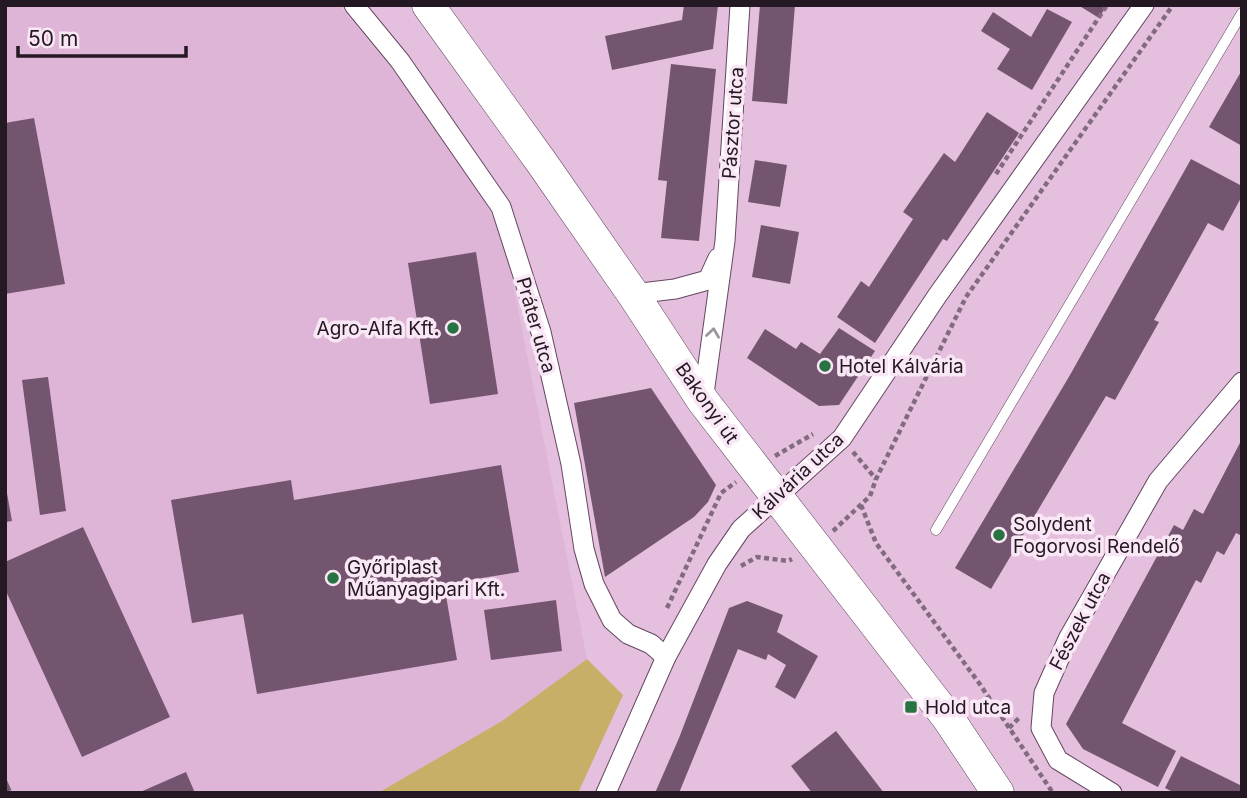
<svg xmlns="http://www.w3.org/2000/svg" width="1247" height="798" font-family="Inter,sans-serif">
	<style>
		.built { fill: #deb4d7 }
		.green { fill: #c7af67 }
		.building { fill: #74556f }
		.lines { fill: none; stroke-linecap: round; stroke-linejoin: round }
		.service-casing { stroke: #654760; stroke-width: 11 }
		.minor-casing { stroke: #654760; stroke-width: 21 }
		.primary-casing { stroke: #654760; stroke-width: 33 }
		.path { stroke: #836b7f; stroke-width: 4.5; stroke-dasharray: 5 3.5; stroke-linecap: butt }
		.service { stroke: #fff; stroke-width: 10 }
		.minor { stroke: #fff; stroke-width: 19 }
		.primary { stroke: #fff; stroke-width: 32 }
		.rail { stroke: #725c6e; stroke-width: 5; stroke-dasharray: 10 5; stroke-linecap: butt }
		.oneway { stroke: #9c979c }
		.poi-dot { fill: #277442; stroke: #fae7f6; stroke-width: 2.5 }
		.labels { text-anchor: middle; dominant-baseline: central; stroke-width: 7; stroke-linejoin: round; paint-order: stroke }
		.street-label { font-size: 19px; fill: #241822; stroke: #fae7f6 }
		.poi-label { font-size: 19px; fill: #241822; stroke: #fae7f6; text-anchor: start }
	</style>
	<rect width="100%" height="100%" fill="#e4c0de"/>
	<polygon class="built" points="5,5 339,5 453,143 504,238 587,659 502,721 378,793 5,793"/>
	<polygon class="green" points="587,659 623,695 578,793 378,793 502,721"/>
	<g class="building">
		<polygon points="684,5 718,5 713,49 612,70 605,36 682,20"/>
		<polygon points="760,5 795,5 787,104 752,101"/>
		<polygon points="1078,5 1107,5 1099,18"/>
		<polygon points="1047,9 1072,22 1032,90 997,69 1010,49 981,31 993,12 1031,37"/>
		<polygon points="671,64 716,69 699,241 661,238 667,181 658,180"/>
		<polygon points="1242,70 1242,146 1209,127"/>
		<polygon points="987,112 1019,133 947,241 943,239 875,343 837,317 861,281 869,287 913,219 903,212 944,153 955,162"/>
		<polygon points="34,118 65,284 5,294 5,123"/>
		<polygon points="1191,159 1242,186 1242,196 1223,231 1208,223 1154,320 1159,322 1115,400 1106,396 991,589 955,568 1070,375"/>
		<polygon points="755,160 787,165 780,207 748,202"/>
		<polygon points="761,225 799,232 790,284 752,277"/>
		<polygon points="476,252 498,394 430,404 408,263"/>
		<polygon points="839,328 875,351 839,405 819,406 747,358 765,329 796,349 801,342 820,354"/>
		<polygon points="48,377 66,511 40,515 22,380"/>
		<polygon points="651,388 716,485 708,502 694,517 605,577 574,403"/>
		<polygon points="1242,439 1242,536 1236,533 1224,555 1217,551 1201,583 1196,580 1122,723 1176,751 1158,787 1083,749 1066,724 1174,525 1183,530 1194,509 1203,514"/>
		<polygon points="501,465 519,572 444,584 457,660 257,694 243,614 192,623 171,500 291,480 294,500"/>
		<polygon points="5,482 12,521 5,522"/>
		<polygon points="83,527 170,717 82,757 5,589 5,562"/>
		<polygon points="556,600 562,651 491,660 484,610"/>
		<polygon points="747,601 783,615 777,632 818,656 795,699 775,687 786,665 768,654 766,660 738,649 679,793 655,793 679,738 729,608"/>
		<polygon points="836,731 864,767 884,793 812,793 791,766"/>
		<polygon points="1181,756 1242,786 1242,793 1175,793 1165,788"/>
		<polygon points="186,772 195,793 138,793"/>
	</g>
	<g class="lines">
		<defs>
			<polyline id="service" points="936,530 1242,13"/>
			<g id="minor">
				<polyline points="354,5 400,61 501,207 541,332 571,464 584,549 594,584 612,620 628,634 651,644 666,657"/>
				<polyline points="633,294 675,289 708,280 718,258"/>
				<polyline points="703,401 725,241 740,5"/>
				<polyline points="606,793 666,657 717,564 741,529 842,438 937,296 1144,5"/>
				<polyline points="1112,793 1058,760 1041,728 1044,693 1068,639 1158,481 1242,382"/>
			</g>
			<polyline id="primary" points="428,5 542,163 633,294 703,401 948,718 998,793"/>
		</defs>
		<use href="#service" class="service-casing"/>
		<use href="#minor" class="minor-casing"/>
		<use href="#primary" class="primary-casing"/>
		<g class="path">
			<polyline points="996,174 1107,5"/>
			<polyline points="853,452 876,479"/>
			<polyline points="775,456 813,434"/>
			<polyline points="861,505 876,543 979,683 1053,793"/>
			<polyline points="833,531 870,496 876,479 966,297 1173,5"/>
			<polyline points="741,566 757,557 788,561 792,559"/>
			<polyline points="667,608 721,493 736,482"/>
			<polyline points="1009,728 1021,716"/>
		</g>
		<use href="#service" class="service"/>
		<use href="#minor" class="minor"/>
		<use href="#primary" class="primary"/>
		<polyline class="rail" points="5,782 10,793"/>
	</g>
	<defs><path id="oneway-chevron" d="M-2-3.5L2.5 0L-2 3.5" fill="none" stroke-width="1.6" stroke-linecap="round" stroke-linejoin="round" transform="scale(1.75)"/></defs>
	<use class="oneway" href="#oneway-chevron" transform="translate(713 333) rotate(-82)"/>
	<g class="poi-dot">
		<circle cx="453" cy="328" r="7"/>
		<circle cx="825" cy="366" r="7"/>
		<circle cx="999" cy="535" r="7"/>
		<circle cx="333" cy="578" r="7"/>
		<rect x="904" y="700" width="14" height="14" rx="3.5"/>
	</g>
	<g class="labels">
		<g class="street-label">
			<text transform="translate(733 123) rotate(-86)">Pásztor utca</text>
			<text transform="translate(536 325) rotate(74)">Práter utca</text>
			<text transform="translate(707 403) rotate(55)">Bakonyi út</text>
			<text transform="translate(798 476) rotate(-43)">Kálvária utca</text>
			<text transform="translate(1080 621) rotate(-62)">Fészek utca</text>
		</g>
		<g class="poi-label">
			<text x="439" y="328" text-anchor="end">Agro-Alfa Kft.</text>
			<text x="839" y="366">Hotel Kálvária</text>
			<text x="1013" y="524">Solydent<tspan x="1013" dy="22">Fogorvosi Rendelő</tspan></text>
			<text x="347" y="567">Győriplast<tspan x="347" dy="22">Műanyagipari Kft.</tspan></text>
			<text x="925" y="707">Hold utca</text>
		</g>
	</g>
	<rect width="1247" height="798" fill="none" stroke="#241822" stroke-width="14"/>
	<path d="M18 46v10h168v-10" fill="none" stroke="#241822" stroke-width="3.5"/>
	<text x="28" y="46" font-size="21" fill="#241822" stroke="#fae7f6" stroke-width="5" paint-order="stroke">50 m</text>
</svg>
